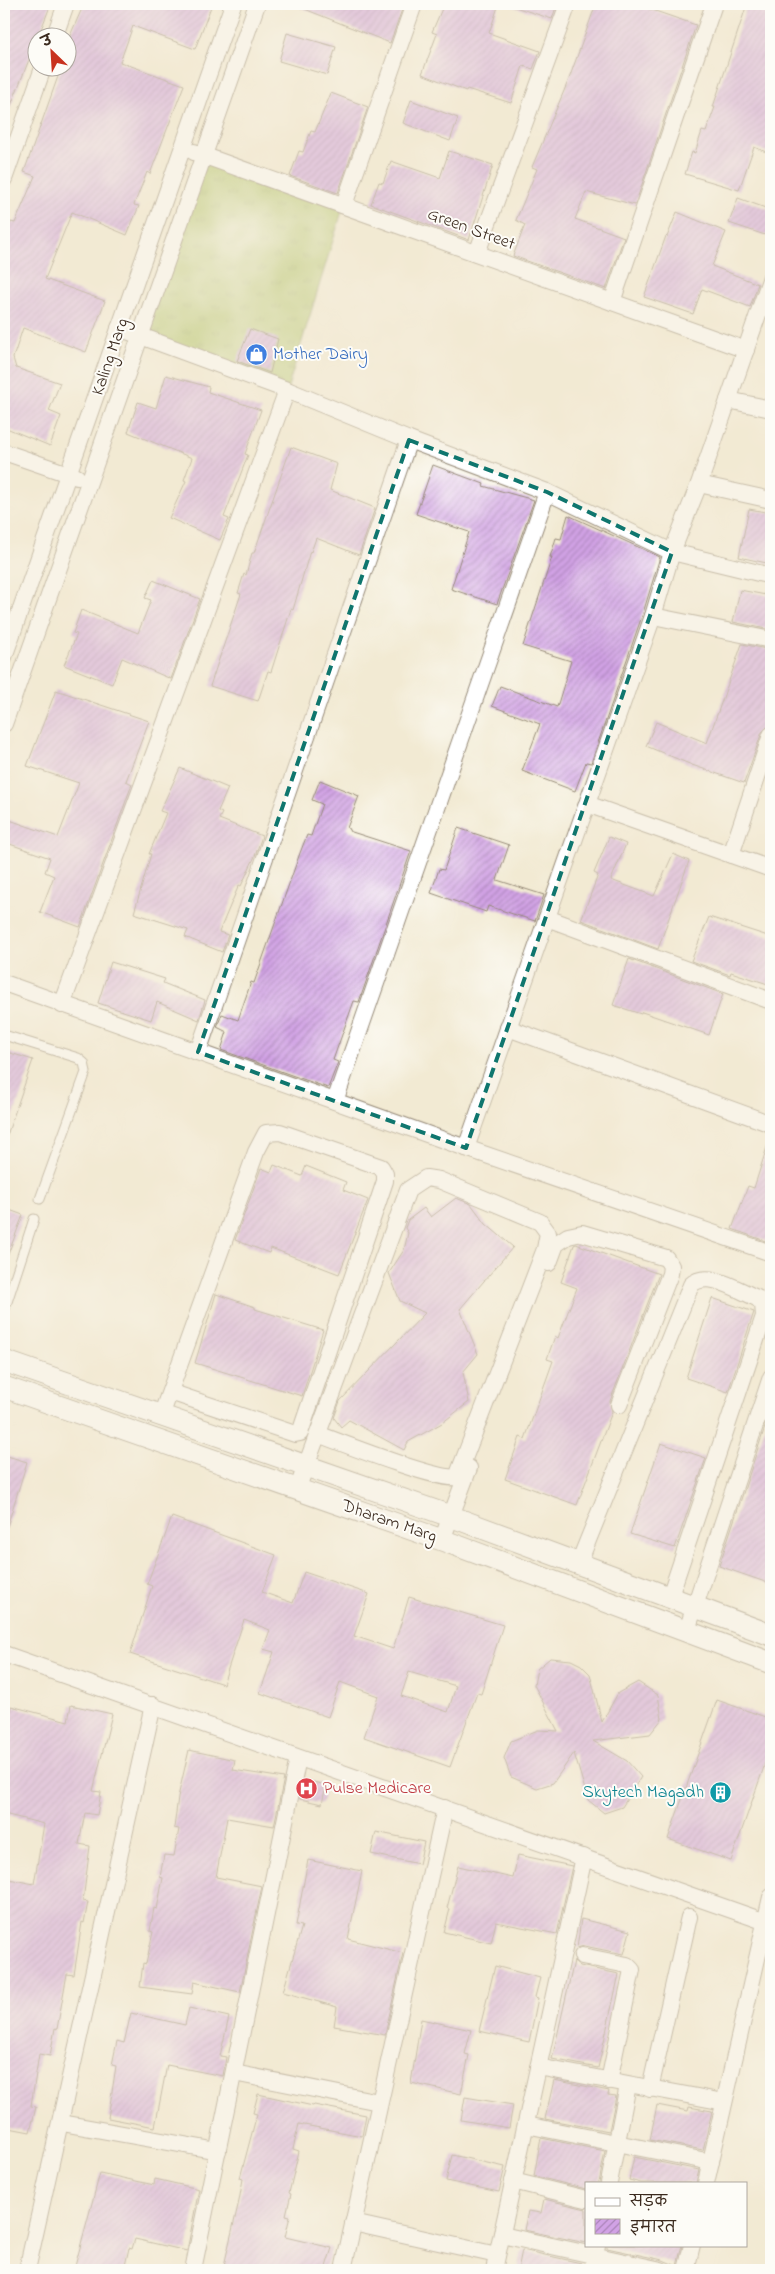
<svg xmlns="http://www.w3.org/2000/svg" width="775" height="2274" font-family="'Indie Flower','Playpen Sans Deva',sans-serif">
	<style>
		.grass { fill: url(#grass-tufts); stroke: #767844 }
		.building { fill: url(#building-hatch); fill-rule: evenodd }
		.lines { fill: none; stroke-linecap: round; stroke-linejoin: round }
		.service-casing { stroke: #968a78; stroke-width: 11 }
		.minor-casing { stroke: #968a78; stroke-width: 18 }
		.tertiary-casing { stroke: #968a78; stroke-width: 23 }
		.service { stroke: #fff; stroke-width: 9 }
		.minor { stroke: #fff; stroke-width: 16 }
		.tertiary { stroke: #fff; stroke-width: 21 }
		.marked { fill: none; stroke: #0f766e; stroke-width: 4; stroke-dasharray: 10 6; stroke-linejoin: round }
		.labels { text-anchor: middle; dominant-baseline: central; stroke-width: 4; stroke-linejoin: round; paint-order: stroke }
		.street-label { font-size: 18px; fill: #3b2a1e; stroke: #fdfcf7 }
		.shop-label { font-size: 18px; fill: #366cbe; stroke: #fdfcf7; text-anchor: start }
		.health-label { font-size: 18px; fill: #be3a42; stroke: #fdfcf7; text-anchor: start }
		.culture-label { font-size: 18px; fill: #0d838f; stroke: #fdfcf7; text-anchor: end }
	</style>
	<defs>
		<pattern id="grass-tufts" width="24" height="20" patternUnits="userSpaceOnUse" patternTransform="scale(1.25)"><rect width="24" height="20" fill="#b0c569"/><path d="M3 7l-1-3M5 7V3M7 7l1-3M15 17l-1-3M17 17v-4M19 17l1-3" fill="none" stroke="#98a95b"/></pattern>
		<pattern id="building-hatch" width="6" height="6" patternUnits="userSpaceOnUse" patternTransform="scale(1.25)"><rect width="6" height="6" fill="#d1a2e5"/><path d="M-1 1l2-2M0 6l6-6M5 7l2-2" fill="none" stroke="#ab84b9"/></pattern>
	</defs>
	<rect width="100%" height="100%" fill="#fdfcf7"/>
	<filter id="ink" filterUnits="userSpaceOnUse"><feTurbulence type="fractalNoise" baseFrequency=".02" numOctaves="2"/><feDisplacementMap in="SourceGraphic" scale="10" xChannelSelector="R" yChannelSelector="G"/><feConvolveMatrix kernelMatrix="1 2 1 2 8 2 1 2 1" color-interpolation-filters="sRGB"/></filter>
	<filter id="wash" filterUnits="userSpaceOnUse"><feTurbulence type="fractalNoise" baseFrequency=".0096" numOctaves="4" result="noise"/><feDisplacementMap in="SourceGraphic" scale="20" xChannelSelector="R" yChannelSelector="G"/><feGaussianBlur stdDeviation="1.12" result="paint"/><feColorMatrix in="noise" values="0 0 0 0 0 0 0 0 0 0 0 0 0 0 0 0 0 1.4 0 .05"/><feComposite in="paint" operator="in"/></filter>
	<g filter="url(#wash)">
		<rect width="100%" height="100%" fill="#f2ead3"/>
		<polygon class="grass" points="204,155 344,205 287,390 140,336"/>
		<g id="blocks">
			<g class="building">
				<polygon points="4,4 51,4 4,123"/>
				<polygon points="84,4 212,4 195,49 133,26 120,62 184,85 150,174 147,172 134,205 139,206 127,235 72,212 45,279 105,301 86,352 23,328 13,358 16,368 60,383 49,411 61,416 50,446 4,427 4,241 11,222 15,223 35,176 24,172 61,68 68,68 68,49 72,39 69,38"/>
				<polygon points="292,4 404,4 390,43"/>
				<polygon points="444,4 499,4 489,33 540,51 533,69 523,66 511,103 467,89 466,91 422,74 437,34 432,32"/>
				<polygon points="513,4 557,4 552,19 512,6"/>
				<polygon points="596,4 635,4 696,25 635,205 586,192 575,219 624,237 606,289 513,256 525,225 516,220 537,169 532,167 569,79"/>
				<polygon points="747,4 771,4 771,154 754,147 739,190 685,174 692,152 695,153 702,131 706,132 715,107 713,107"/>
				<polygon points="287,33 336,47 327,75 279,61"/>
				<polygon points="331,93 368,107 338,193 290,176 299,151 303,152 311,131 315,132"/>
				<polygon points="411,100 458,118 450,141 403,123"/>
				<polygon points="449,151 493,165 469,240 371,204 379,182 383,183 391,161 440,178"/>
				<polygon points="738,198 771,210 771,237 729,223"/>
				<polygon points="677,212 726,232 712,266 758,284 750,307 702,289 693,314 644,297 666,236 667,237"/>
				<polygon points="250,329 278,339 270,373 237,361"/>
				<polygon points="166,375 209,387 208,392 261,410 245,454 248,455 224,517 229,519 220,540 169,518 186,481 184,480 192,458 128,432 138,402 156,408"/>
				<polygon points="291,447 337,464 330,490 375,508 359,555 316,538 311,552 310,551 293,610 291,609 271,672 268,671 258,701 210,686 241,594 238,593 244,574 246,575 252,553 254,553"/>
				<polygon points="433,465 484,484 483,486 534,500 497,604 451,589 469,532 416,514"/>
				<polygon points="749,509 771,513 771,564 739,557"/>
				<polygon points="568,515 660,557 643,613 591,763 586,762 575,791 522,771 540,724 492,706 500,686 557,707 571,661 523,646 552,557 550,557 556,538 561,539"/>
				<polygon points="153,580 200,599 171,679 122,658 112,684 64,665 77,634 73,633 81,610 138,633 151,600 145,598"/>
				<polygon points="740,590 771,596 771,630 733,622"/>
				<polygon points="742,644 771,650 771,723 762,732 744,783 692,765 646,746 656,722 707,743"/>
				<polygon points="56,690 149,721 126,781 132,784 80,927 40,912 54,876 45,872 50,858 4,842 4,818 58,837 79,783 27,766"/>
				<polygon points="180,768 228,788 218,811 222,813 219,819 262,836 255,856 241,886 239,885 219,932 228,935 222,952 185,937 188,930 134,913 151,854 149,854 166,813 160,811"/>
				<polygon points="320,780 359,796 347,828 350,829 349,831 411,851 359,1002 354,1001 333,1060 338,1062 328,1088 221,1050 227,1032 217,1027 222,1014 238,1020 251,982 254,983 300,853 307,835 311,836 322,804 312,800"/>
				<polygon points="458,828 509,845 497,880 544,895 535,921 488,906 486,912 431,893 439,869 444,870"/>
				<polygon points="609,837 626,844 611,880 654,896 673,854 689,861 658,949 581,920 598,875 594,873"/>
				<polygon points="709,917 771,937 771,985 731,972 730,975 691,961"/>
				<polygon points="629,959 723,994 709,1035 642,1012 641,1014 613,1005"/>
				<polygon points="111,962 165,979 163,983 205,1000 199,1020 157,1002 151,1020 98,1003"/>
				<polygon points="4,1051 33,1060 6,1138 4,1138"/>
				<polygon points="768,1144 771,1145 771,1243 732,1229 748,1186 754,1188"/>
				<polygon points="274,1165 302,1176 306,1166 346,1182 343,1190 368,1200 339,1274 271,1248 269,1253 235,1240 261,1168 271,1172"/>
				<polygon points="456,1198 471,1204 486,1224 513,1247 460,1309 478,1354 463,1372 469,1402 442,1423 408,1442 404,1450 349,1420 341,1427 334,1418 340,1401 425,1313 400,1301 389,1273 404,1250 408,1233 405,1228 408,1220 424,1208 431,1217"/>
				<polygon points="4,1208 23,1215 5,1262 4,1262"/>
				<polygon points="576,1244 659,1274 610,1401 612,1412 577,1505 505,1479 520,1437 525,1439 553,1361 547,1359 555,1336 558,1338 577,1288 561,1282 574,1245"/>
				<polygon points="216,1294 255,1307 255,1309 323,1330 302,1396 195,1363"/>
				<polygon points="712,1298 754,1312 728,1392 686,1378"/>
				<polygon points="771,1409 771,1584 719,1566"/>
				<polygon points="661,1443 706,1458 675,1548 630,1534"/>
				<polygon points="4,1455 27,1462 7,1527 4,1526"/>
				<path d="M172,1517L276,1555L262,1592L293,1603L304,1572L369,1594L354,1636L393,1649L409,1597L503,1625L481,1694L477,1693L450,1767L364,1737L378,1696L340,1682L328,1717L260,1693L274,1652L263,1649L270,1630L244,1620L223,1684L130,1654L152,1586L147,1584ZM409,1672L456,1686L448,1712L401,1696Z"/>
				<polygon points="550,1658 571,1660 581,1665 590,1674 602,1722 618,1693 638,1682 658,1695 662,1719 650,1734 593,1741 627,1761 641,1777 622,1807 604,1813 588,1800 574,1753 553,1783 537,1788 511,1777 504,1758 511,1741 538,1730 558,1731 534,1685 537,1669"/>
				<polygon points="717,1700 771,1719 771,1747 731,1861 668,1839"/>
				<polygon points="71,1705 112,1714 93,1791 101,1792 97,1815 85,1813 79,1844 90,1846 83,1901 88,1902 84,1923 82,1922 74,1975 67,1974 57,2029 55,2028 50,2056 39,2054 31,2106 36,2107 30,2132 4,2127 4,1878 34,1884 44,1824 4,1814 4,1742 11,1706 68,1721"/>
				<polygon points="189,1750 235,1760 233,1770 284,1778 274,1826 227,1818 216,1877 262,1886 240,1992 194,1982 192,1994 140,1987 143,1963 146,1964 153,1932 150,1931 154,1908 157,1909 163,1878 160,1877 164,1855 174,1856 179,1829 174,1828 178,1797"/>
				<polygon points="305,1780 326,1785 322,1804 300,1799"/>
				<polygon points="376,1832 424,1842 419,1864 371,1854"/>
				<polygon points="518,1855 572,1866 557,1934 496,1922 491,1943 444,1932 450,1909 447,1908 458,1866 513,1878"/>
				<polygon points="308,1860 362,1871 348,1939 403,1953 385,2035 334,2026 337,2007 283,1992 302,1926 296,1925"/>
				<polygon points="581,1919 630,1931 624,1954 584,1946 577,1948"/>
				<polygon points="574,1961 580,1966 619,1974 598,2068 552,2059"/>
				<polygon points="495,1966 540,1978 535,1997 538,1998 529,2042 479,2031"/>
				<polygon points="189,2008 229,2017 220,2056 226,2057 223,2076 167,2065 155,2127 108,2118 116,2066 112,2065 117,2041 124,2043 131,2013 185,2025"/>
				<polygon points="421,2019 471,2030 465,2054 469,2055 461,2094 411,2083"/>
				<polygon points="554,2080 609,2091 608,2095 616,2096 609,2131 545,2119"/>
				<polygon points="258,2094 313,2106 314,2105 366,2115 362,2136 299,2124 293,2149 299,2151 289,2193 291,2194 286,2215 290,2216 285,2237 332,2248 325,2270 223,2270 239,2201 243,2179 240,2178 257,2114 253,2113"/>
				<polygon points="465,2097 513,2105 509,2128 461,2120"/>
				<polygon points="657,2105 688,2111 689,2107 712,2111 703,2150 650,2140"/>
				<polygon points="541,2138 605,2151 599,2183 586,2183 586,2189 534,2176"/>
				<polygon points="452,2155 505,2167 499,2192 446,2181"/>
				<polygon points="634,2157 699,2170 696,2183 641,2183 629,2180"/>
				<polygon points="100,2173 154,2185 155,2179 199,2189 187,2251 135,2239 132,2249 129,2248 124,2270 74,2270"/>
				<polygon points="544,2199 586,2209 586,2243 524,2230 528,2211 541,2213"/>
				<polygon points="607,2245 682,2245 677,2266 663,2260 607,2248"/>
				<polygon points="522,2250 581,2263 579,2270 518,2270"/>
			</g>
		</g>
	</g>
	<g filter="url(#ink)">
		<use href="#blocks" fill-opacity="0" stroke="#968a78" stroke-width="1"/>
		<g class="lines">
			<defs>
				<g id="service">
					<polyline points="4,1035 78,1058 84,1063 86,1072 40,1199"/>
					<polyline points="4,1311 34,1219"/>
				</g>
				<g id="minor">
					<polyline points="54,38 66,4"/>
					<polyline points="194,152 746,350"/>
					<polyline points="4,179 43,68"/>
					<polyline points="344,205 414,4"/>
					<polyline points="477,253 568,4"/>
					<polyline points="612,302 714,4"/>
					<polyline points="119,328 287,390 409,440 547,492 672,552 771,576"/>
					<polyline points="728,400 771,409"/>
					<polyline points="4,452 77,477"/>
					<polyline points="699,484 771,500"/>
					<polyline points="653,616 771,640"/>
					<polyline points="4,657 233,4"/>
					<polyline points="4,724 257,4"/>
					<polyline points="587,804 771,869"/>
					<polyline points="731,855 771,735"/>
					<polyline points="547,918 771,1001"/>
					<polyline points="4,983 466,1148 771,1253"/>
					<polyline points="62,1005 287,390"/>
					<polyline points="508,1028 771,1124"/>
					<polyline points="198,1052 409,440"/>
					<polyline points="335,1101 547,492"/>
					<polyline points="466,1148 653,616 672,552 699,484 771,277"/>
					<polyline points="549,1263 556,1244 568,1236 582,1233 666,1258 671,1266 670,1274 619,1405"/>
					<polyline points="161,1416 256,1152 266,1133 280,1132 381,1167 385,1174 385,1181 300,1433 295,1434 170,1392"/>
					<path d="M297,1490L408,1190L426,1178L439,1180L540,1222L548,1233L545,1249L457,1477C444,1483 339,1442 318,1434"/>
					<polyline points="442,1540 469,1468"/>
					<path d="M578,1565L691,1285C708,1269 739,1291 757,1298L763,1304L764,1316L669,1599"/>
					<polyline points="687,1630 771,1377"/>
					<polyline points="4,1654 766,1922"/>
					<polyline points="582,1956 627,1965 632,1970 609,2081"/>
					<polyline points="538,2067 724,2102"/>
					<polyline points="234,2073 379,2102"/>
					<polyline points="650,2089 689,1917"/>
					<polyline points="62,2123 218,2151"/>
					<polyline points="526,2125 711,2162"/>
					<polyline points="513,2181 586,2199"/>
					<polyline points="609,2183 628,2085"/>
					<polyline points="706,2183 771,1897"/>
					<polyline points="353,2223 497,2255"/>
					<polyline points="502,2235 661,2270"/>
					<polyline points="27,2270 153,1705"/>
					<polyline points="193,2270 298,1758"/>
					<polyline points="343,2270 445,1808"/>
					<polyline points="494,2270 584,1857"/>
					<polyline points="592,2270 597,2245"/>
					<polyline points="686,2270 692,2245"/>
				</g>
				<g id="tertiary">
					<polyline points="4,1361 450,1516 771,1635"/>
					<polyline points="4,1387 442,1540 771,1663"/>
				</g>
			</defs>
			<use href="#service" class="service-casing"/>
			<use href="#minor" class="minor-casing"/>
			<use href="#tertiary" class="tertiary-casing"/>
			<use href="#service" class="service"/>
			<use href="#minor" class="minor"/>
			<use href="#tertiary" class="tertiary"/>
		</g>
	</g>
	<path d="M0 0H775V2274H0ZM409,440L547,492L672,552L466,1148L198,1052Z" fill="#f2ead3" fill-opacity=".55" fill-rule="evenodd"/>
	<path class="marked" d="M409,440L547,492L672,552L466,1148L198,1052Z"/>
	<defs>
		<symbol id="shop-disc" viewBox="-11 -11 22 22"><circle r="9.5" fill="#3f7fe0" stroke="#fdfcf7"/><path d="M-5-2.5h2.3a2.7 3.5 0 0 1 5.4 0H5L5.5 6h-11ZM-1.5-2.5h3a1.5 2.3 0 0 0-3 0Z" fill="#fff"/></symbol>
		<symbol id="hospital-disc" viewBox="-11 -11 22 22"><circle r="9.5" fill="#e0444e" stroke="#fdfcf7"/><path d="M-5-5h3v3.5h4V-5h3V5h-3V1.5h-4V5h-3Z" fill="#fff"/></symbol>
		<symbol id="building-disc" viewBox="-11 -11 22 22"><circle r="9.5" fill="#0f9aa8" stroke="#fdfcf7"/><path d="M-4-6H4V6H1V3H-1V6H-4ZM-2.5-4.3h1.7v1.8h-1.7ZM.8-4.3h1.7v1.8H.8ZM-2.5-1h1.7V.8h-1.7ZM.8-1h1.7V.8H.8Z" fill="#fff"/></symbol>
	</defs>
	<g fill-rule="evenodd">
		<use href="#shop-disc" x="244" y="342" width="25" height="25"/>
		<use href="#hospital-disc" x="294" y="1776" width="25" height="25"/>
		<use href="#building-disc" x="708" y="1780" width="25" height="25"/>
	</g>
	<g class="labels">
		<g class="street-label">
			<text transform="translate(471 230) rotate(20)">Green Street</text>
			<text transform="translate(111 357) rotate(-71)">Kaling Marg</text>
			<text transform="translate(389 1522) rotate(19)">Dharam Marg</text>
		</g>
		<g class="shop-label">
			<text x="273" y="355">Mother Dairy</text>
		</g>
		<g class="health-label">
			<text x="323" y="1789">Pulse Medicare</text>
		</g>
		<g class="culture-label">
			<text x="704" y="1793">Skytech Magadh</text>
		</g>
	</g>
	<rect width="775" height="2274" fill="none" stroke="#fdfcf7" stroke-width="20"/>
	<rect x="585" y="2182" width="162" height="65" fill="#fdfcf7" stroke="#afa8a0"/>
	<rect x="595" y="2198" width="25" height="8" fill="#ffffff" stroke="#afa8a0"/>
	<text x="630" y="2206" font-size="15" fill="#3b2a1e">सड़क</text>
	<rect x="595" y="2219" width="25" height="15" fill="url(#building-hatch)" stroke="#afa8a0"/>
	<text x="630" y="2232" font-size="15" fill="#3b2a1e">इमारत</text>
	<g transform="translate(52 52) rotate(335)"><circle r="24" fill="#fdfcf7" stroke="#afa8a0"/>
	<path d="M0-4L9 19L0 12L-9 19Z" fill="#c8321e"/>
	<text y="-8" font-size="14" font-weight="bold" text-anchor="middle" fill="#3b2a1e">उ</text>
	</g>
</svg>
